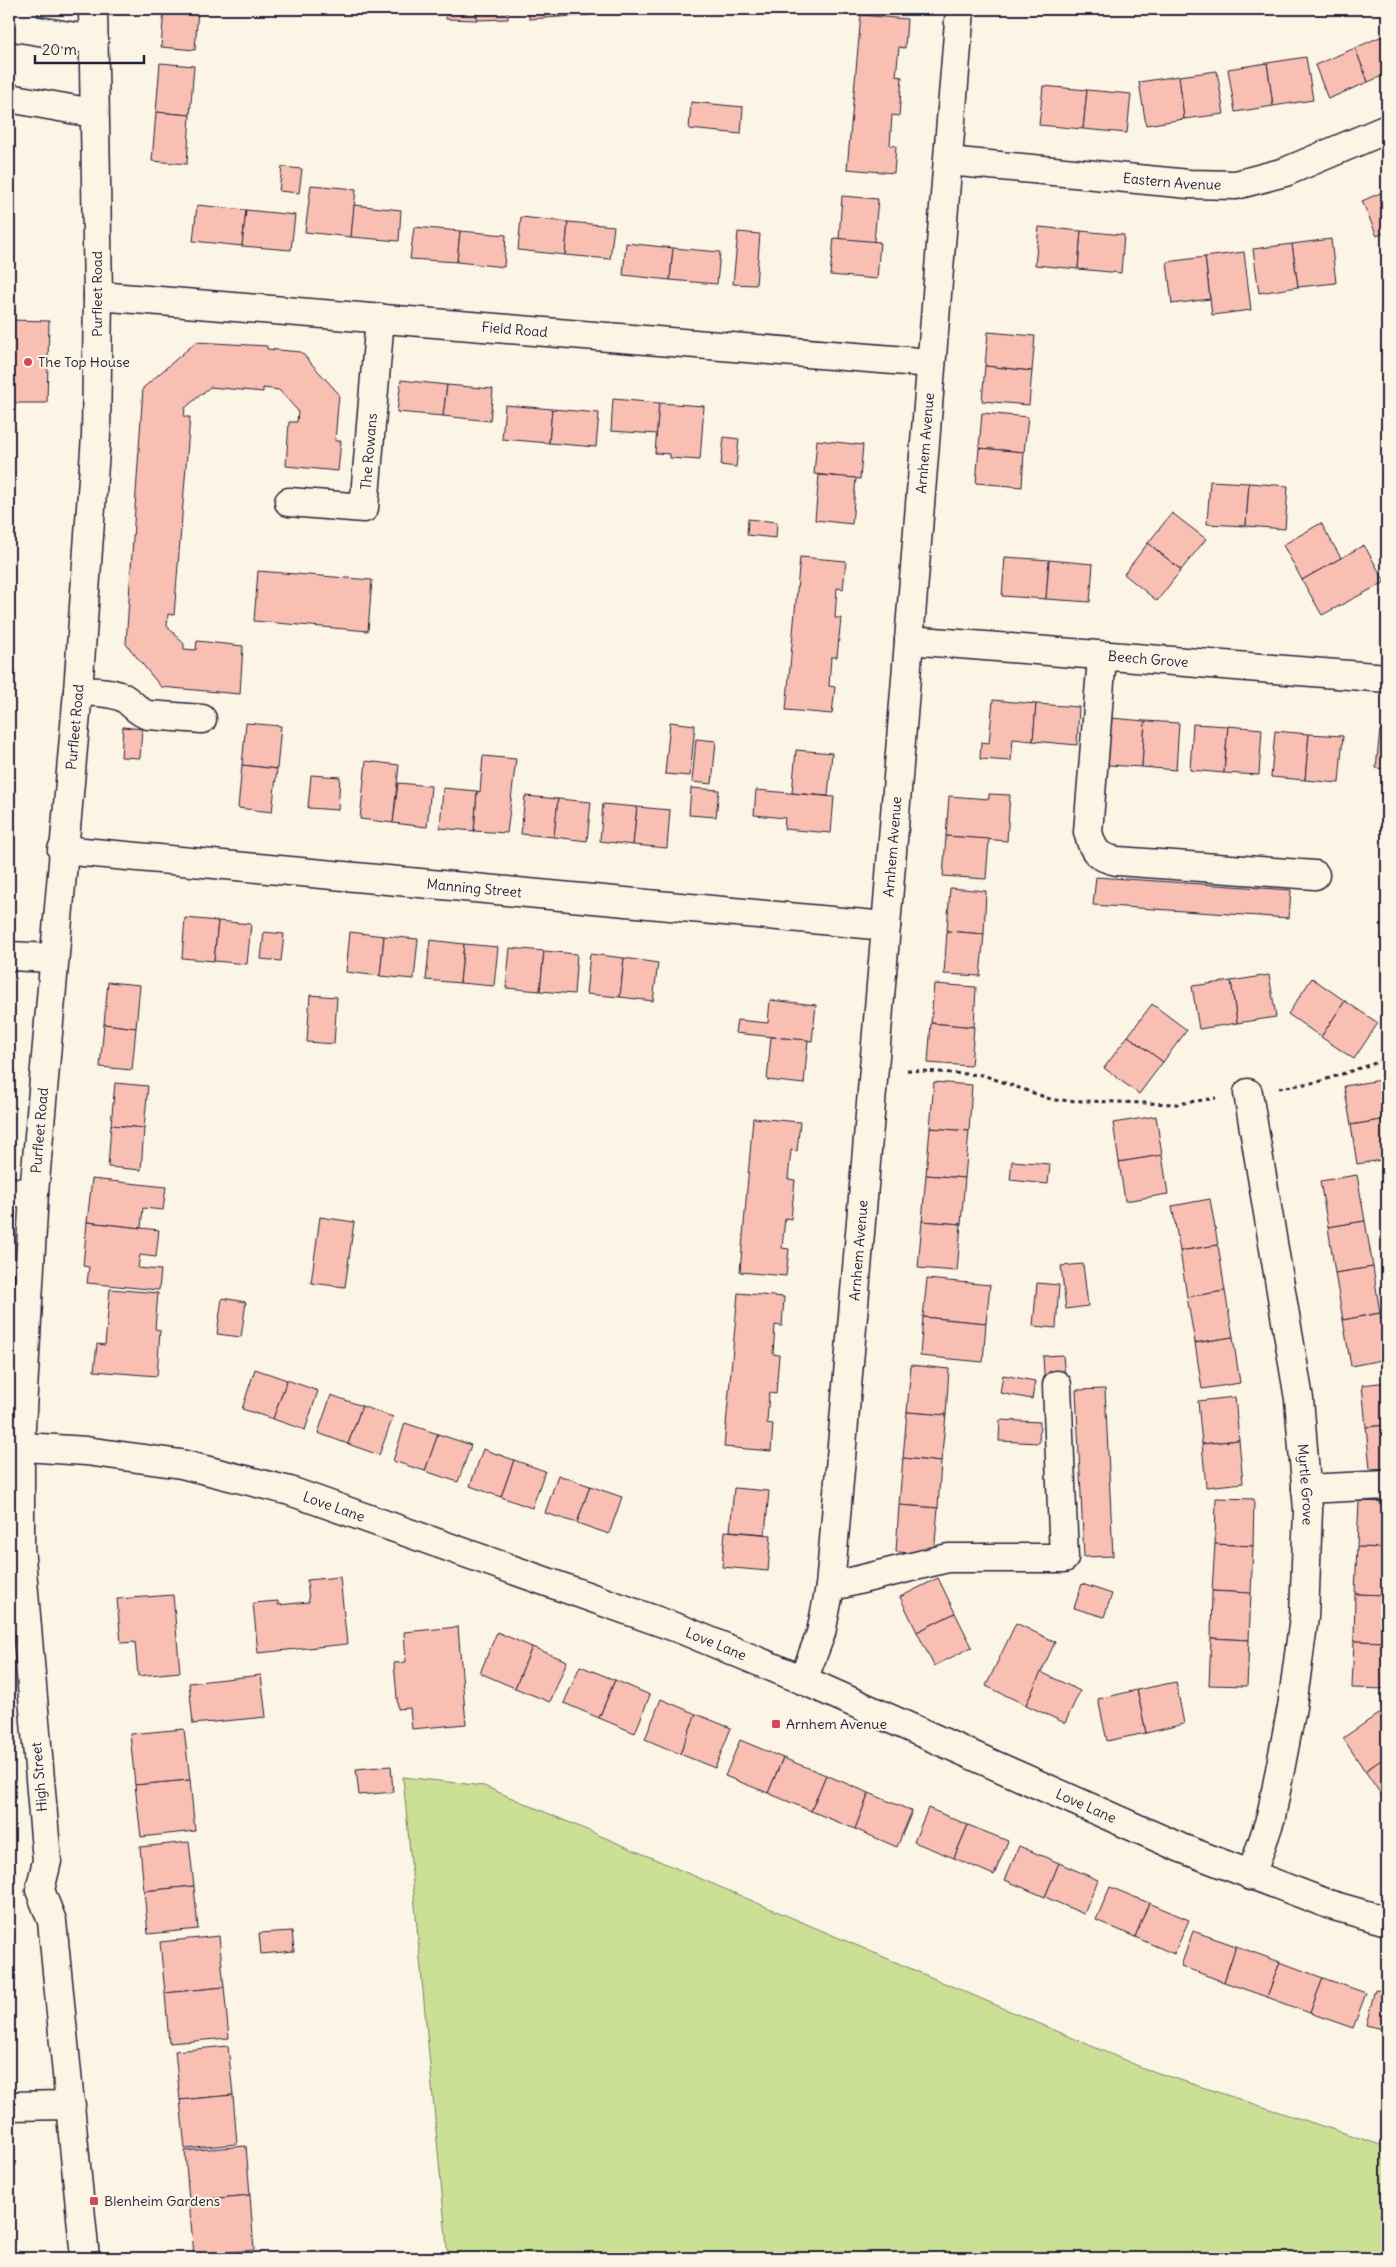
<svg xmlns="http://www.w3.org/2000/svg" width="1396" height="2267" font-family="Delius,sans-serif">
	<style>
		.green { fill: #cce095; stroke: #778168 }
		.building { fill: #fabfb3; stroke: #22223b }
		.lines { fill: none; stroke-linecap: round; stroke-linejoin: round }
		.minor-casing { stroke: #22223b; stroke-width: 31 }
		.path { stroke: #22223b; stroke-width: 3; stroke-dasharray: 4 4; stroke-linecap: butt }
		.minor { stroke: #fcf5e5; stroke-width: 28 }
		.poi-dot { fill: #d1495b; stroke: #fcf5e5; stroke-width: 2 }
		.labels { text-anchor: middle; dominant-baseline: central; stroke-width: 4; stroke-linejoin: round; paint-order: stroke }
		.street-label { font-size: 14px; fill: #22223b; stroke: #fcf5e5 }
		.poi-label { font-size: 14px; fill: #22223b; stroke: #fcf5e5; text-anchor: start }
	</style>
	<rect width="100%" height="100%" fill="#fcf5e5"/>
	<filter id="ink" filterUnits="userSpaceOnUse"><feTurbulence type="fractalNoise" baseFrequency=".02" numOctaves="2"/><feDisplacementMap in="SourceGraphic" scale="10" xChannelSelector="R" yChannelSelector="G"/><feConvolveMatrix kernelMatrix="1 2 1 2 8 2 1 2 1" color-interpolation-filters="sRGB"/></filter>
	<g filter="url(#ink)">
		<polygon class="green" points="403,1777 484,1786 1143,2068 1387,2147 1387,2258 448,2258"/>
		<g class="building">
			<polygon points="164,9 198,9 195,50 161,47"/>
			<polygon points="446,9 477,9 477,20 446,19"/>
			<polygon points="477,9 508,9 508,19 477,20"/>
			<polygon points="529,9 559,9 559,17 529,19"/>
			<polygon points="559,9 589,9 590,15 559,17"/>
			<polygon points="613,9 644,9 613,13"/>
			<polygon points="861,15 907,19 905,48 899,47 896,76 902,77 899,116 892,115 890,145 896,146 894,173 847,169"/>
			<polygon points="1387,34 1387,74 1368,82 1355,48"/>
			<polygon points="1355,48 1368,82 1328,99 1315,65"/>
			<polygon points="1306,57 1313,100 1273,106 1267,63"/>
			<polygon points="160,63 194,66 190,115 156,112"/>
			<polygon points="1267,63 1273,106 1235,112 1228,69"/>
			<polygon points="1217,71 1224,114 1184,119 1179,76"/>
			<polygon points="1179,76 1184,119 1146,125 1139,82"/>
			<polygon points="1043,86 1087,90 1083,129 1039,125"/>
			<polygon points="1087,90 1131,94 1127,133 1083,129"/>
			<polygon points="691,102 743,107 741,134 689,129"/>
			<polygon points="156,112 190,115 187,164 152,161"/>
			<polygon points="282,167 302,169 299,193 279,191"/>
			<polygon points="311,185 356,189 351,237 305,232"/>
			<polygon points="1387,190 1387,232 1377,236 1362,201"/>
			<polygon points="842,196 878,199 874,242 839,239"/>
			<polygon points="197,205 246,210 242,246 193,241"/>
			<polygon points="354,205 401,210 399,241 351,237"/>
			<polygon points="246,210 295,215 291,250 242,246"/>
			<polygon points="521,217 568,222 565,255 518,250"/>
			<polygon points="568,222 614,226 610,259 565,255"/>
			<polygon points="414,227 460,231 457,262 410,259"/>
			<polygon points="1039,227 1081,231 1078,269 1035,265"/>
			<polygon points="460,231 506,235 504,267 457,262"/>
			<polygon points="1081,231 1124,235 1121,273 1078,269"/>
			<polygon points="738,232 760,234 756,285 733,284"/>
			<polygon points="834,238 880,242 877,279 830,275"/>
			<polygon points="1331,239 1336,283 1298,287 1292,244"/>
			<polygon points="626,243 673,248 670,280 623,275"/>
			<polygon points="1292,244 1298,287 1259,293 1253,249"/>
			<polygon points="673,248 720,252 717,284 670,280"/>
			<polygon points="1244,252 1251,310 1212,315 1205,257"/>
			<polygon points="1205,257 1210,299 1172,304 1167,262"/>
			<polygon points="9,320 49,321 47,403 9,403"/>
			<polygon points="988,332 1035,336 1032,371 985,366"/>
			<polygon points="196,342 267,346 267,349 301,352 339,394 335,441 341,441 338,471 286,466 289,422 297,422 298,411 279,390 263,388 263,392 210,387 185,408 184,417 190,417 174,615 168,614 167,626 184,644 184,649 196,650 197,641 243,646 240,694 161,687 126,644 143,388"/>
			<polygon points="985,366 1032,371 1029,405 982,401"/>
			<polygon points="401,380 447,385 443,416 397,412"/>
			<polygon points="447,385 493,389 490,421 443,416"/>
			<polygon points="613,399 659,403 657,434 611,431"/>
			<polygon points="659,403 704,406 700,460 670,458 670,454 655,453"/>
			<polygon points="505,405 552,409 549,443 502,439"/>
			<polygon points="552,409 599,413 596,447 549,443"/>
			<polygon points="982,413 1028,417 1024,452 979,448"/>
			<polygon points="724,437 739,439 736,467 721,465"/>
			<polygon points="817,440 863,445 860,479 814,474"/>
			<polygon points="979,448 1024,452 1022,487 976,483"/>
			<polygon points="819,475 856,478 852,524 815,520"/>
			<polygon points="1210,481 1249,483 1246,526 1207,524"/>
			<polygon points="1249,483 1288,486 1285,529 1246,526"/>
			<polygon points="1172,513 1206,539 1181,570 1148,543"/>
			<polygon points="748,519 777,522 776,538 747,535"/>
			<polygon points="1321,523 1341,558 1302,580 1283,545"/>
			<polygon points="1148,543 1181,570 1157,601 1124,574"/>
			<polygon points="1364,545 1385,582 1322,615 1302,580"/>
			<polygon points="800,557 846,561 843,589 837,588 835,618 841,618 837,657 831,657 829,686 835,687 832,714 786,710"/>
			<polygon points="1005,557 1049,560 1046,599 1002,596"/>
			<polygon points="1049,560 1093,564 1090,602 1046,599"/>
			<polygon points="258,571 372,580 368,631 254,621"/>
			<polygon points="993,700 1036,704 1033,741 1013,739 1011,761 980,759 981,742 989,743"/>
			<polygon points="1036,704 1079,707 1077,745 1033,741"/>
			<polygon points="1111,718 1145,721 1142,767 1108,765"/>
			<polygon points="1145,721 1179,723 1176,770 1142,767"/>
			<polygon points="670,722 695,725 690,776 665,774"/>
			<polygon points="246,723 281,726 277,769 242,765"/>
			<polygon points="1193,724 1228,726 1224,773 1190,770"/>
			<polygon points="1228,726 1262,729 1259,775 1224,773"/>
			<polygon points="123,727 142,729 140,758 121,757"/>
			<polygon points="1380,730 1387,730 1387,769 1376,768"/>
			<polygon points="1275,731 1309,734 1305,780 1271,777"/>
			<polygon points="1309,734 1343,736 1339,783 1305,780"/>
			<polygon points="696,739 716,741 712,784 692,782"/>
			<polygon points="796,750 832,753 828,796 792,793"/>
			<polygon points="483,756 516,759 507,833 474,831 477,791 480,792"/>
			<polygon points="366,761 399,765 393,823 360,819"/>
			<polygon points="242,765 277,769 272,812 238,808"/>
			<polygon points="311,775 340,777 338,810 308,808"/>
			<polygon points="398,783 431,786 427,827 393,823"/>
			<polygon points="443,788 477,791 474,831 440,828"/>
			<polygon points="691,788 719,790 716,817 689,815"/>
			<polygon points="756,790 834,797 831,833 784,829 785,818 754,815"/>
			<polygon points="989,794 1010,795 1007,841 946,836 949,796 989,799"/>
			<polygon points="525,796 558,799 554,837 521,834"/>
			<polygon points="558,799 591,802 587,841 554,837"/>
			<polygon points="603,804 637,807 633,845 600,841"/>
			<polygon points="637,807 670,810 667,848 633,845"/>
			<polygon points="946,836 989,839 986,879 943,876"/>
			<polygon points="1096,877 1291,890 1289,918 1093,905"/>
			<polygon points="950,888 986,891 984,934 947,931"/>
			<polygon points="185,918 218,921 214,961 182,958"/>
			<polygon points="218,921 251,924 247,964 214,961"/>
			<polygon points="947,931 984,934 980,976 944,974"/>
			<polygon points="264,932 284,934 281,961 261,959"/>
			<polygon points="350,932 384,936 380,976 346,972"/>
			<polygon points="384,936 418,939 414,979 380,976"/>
			<polygon points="430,940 464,944 460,983 426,980"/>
			<polygon points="464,944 498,947 494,986 460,983"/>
			<polygon points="510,948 544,951 540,991 506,988"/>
			<polygon points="544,951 577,954 574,994 540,991"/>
			<polygon points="590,954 624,958 620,997 586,994"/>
			<polygon points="624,958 658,963 653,1001 620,997"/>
			<polygon points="1269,975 1276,1017 1237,1023 1231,981"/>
			<polygon points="1312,978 1345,1001 1321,1037 1288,1014"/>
			<polygon points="1231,981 1237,1023 1199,1029 1192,986"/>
			<polygon points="108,982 140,985 136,1028 104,1024"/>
			<polygon points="934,984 976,987 974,1027 931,1023"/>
			<polygon points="310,995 337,997 334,1044 307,1042"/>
			<polygon points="770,1000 816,1005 812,1041 735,1033 737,1020 768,1023"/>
			<polygon points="1345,1001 1378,1023 1354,1059 1321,1037"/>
			<polygon points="1152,1004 1187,1030 1163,1062 1128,1036"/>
			<polygon points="931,1023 974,1027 971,1066 928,1063"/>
			<polygon points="104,1024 136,1028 132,1070 100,1067"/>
			<polygon points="1128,1036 1163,1062 1139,1094 1104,1068"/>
			<polygon points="771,1037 808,1040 804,1084 767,1080"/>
			<polygon points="1387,1079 1387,1119 1351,1125 1344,1086"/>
			<polygon points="934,1082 972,1085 969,1131 930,1128"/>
			<polygon points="115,1083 148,1086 144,1128 111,1125"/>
			<polygon points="1156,1116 1162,1155 1119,1162 1113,1123"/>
			<polygon points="753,1118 800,1122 797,1151 791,1150 788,1179 795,1180 791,1219 785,1218 782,1248 789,1249 786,1276 740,1272"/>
			<polygon points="1387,1119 1387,1159 1357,1164 1351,1125"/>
			<polygon points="111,1125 144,1128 141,1170 108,1167"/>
			<polygon points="930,1128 969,1131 965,1178 926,1175"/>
			<polygon points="1162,1155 1168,1194 1125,1201 1119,1162"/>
			<polygon points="1012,1161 1050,1164 1048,1184 1010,1180"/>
			<polygon points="926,1175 965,1178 961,1224 922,1221"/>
			<polygon points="1357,1175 1365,1221 1328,1227 1320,1181"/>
			<polygon points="92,1179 166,1187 163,1210 143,1208 141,1228 87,1222"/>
			<polygon points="1210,1199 1218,1245 1180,1251 1172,1206"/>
			<polygon points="320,1217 354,1222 345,1287 311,1283"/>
			<polygon points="922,1221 961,1224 957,1271 918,1268"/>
			<polygon points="1365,1221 1373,1267 1335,1273 1328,1227"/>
			<polygon points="87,1222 159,1230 156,1257 140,1255 138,1268 161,1270 159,1290 87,1283 89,1267 83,1266"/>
			<polygon points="1218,1245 1225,1291 1187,1297 1180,1251"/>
			<polygon points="1083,1264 1088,1306 1066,1309 1061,1266"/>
			<polygon points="1373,1267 1380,1313 1343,1320 1335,1273"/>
			<polygon points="927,1279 990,1285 986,1323 923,1317"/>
			<polygon points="1037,1283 1059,1285 1056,1328 1033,1326"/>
			<polygon points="110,1289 158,1293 155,1329 160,1330 157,1376 94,1371 97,1344 105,1345"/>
			<polygon points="1225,1291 1233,1337 1195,1343 1187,1297"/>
			<polygon points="738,1293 784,1297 782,1326 775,1325 773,1354 779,1355 776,1394 769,1393 767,1423 773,1424 771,1451 724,1447"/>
			<polygon points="222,1298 246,1302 241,1337 217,1334"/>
			<polygon points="1380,1313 1387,1359 1351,1366 1343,1320"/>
			<polygon points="923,1317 986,1323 983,1362 920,1356"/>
			<polygon points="1233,1337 1240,1383 1202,1389 1195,1343"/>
			<polygon points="1063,1355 1066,1389 1045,1390 1043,1356"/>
			<polygon points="911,1365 949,1369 946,1415 907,1412"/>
			<polygon points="255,1369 287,1380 273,1419 242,1409"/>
			<polygon points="1003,1375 1035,1381 1032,1399 1000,1393"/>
			<polygon points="287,1380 318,1391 305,1430 273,1419"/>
			<polygon points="1387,1382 1387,1425 1366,1427 1362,1385"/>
			<polygon points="1105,1389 1113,1556 1084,1557 1076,1390"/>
			<polygon points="331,1395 362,1406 348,1444 318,1433"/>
			<polygon points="1235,1397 1239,1440 1202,1444 1198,1401"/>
			<polygon points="362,1406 393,1417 379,1455 348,1444"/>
			<polygon points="907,1412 946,1415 941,1462 903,1458"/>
			<polygon points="1000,1420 1040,1422 1039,1443 999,1441"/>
			<polygon points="405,1423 438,1434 425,1471 393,1461"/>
			<polygon points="1387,1425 1387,1468 1370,1469 1366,1427"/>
			<polygon points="438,1434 471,1445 458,1482 425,1471"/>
			<polygon points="1239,1440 1243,1483 1206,1487 1202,1444"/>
			<polygon points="483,1449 514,1460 501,1497 470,1486"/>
			<polygon points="903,1458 941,1462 938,1508 899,1505"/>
			<polygon points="514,1460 545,1471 532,1508 501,1497"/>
			<polygon points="558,1475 590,1486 577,1523 545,1513"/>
			<polygon points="590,1486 622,1497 609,1534 577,1523"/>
			<polygon points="734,1488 769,1491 765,1534 730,1531"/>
			<polygon points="1216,1498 1254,1499 1253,1546 1215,1544"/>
			<polygon points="1359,1501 1387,1502 1387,1548 1357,1547"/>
			<polygon points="899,1505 938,1508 934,1554 896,1552"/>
			<polygon points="725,1531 771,1535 768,1571 722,1567"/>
			<polygon points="1215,1544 1253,1546 1251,1593 1212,1591"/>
			<polygon points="1357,1547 1387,1548 1387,1595 1355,1594"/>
			<polygon points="340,1577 347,1644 258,1653 253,1603 278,1601 278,1605 309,1602 307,1580"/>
			<polygon points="938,1578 955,1613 917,1632 900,1597"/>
			<polygon points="1082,1584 1112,1594 1104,1617 1074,1608"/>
			<polygon points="1212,1591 1251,1593 1249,1640 1211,1638"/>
			<polygon points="1355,1594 1387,1595 1387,1642 1354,1641"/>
			<polygon points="173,1595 180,1672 138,1676 135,1642 121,1643 117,1599"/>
			<polygon points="955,1613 972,1647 934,1666 917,1632"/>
			<polygon points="1016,1623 1055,1642 1026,1705 986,1686"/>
			<polygon points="458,1627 466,1724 412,1729 410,1708 398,1709 394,1663 406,1662 404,1632"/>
			<polygon points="497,1632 532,1647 515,1688 480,1673"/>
			<polygon points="1211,1638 1249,1640 1247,1686 1209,1685"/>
			<polygon points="1354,1641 1387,1642 1387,1689 1352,1688"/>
			<polygon points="532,1647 567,1661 550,1702 515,1688"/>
			<polygon points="580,1666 615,1680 599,1718 564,1703"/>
			<polygon points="1041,1672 1080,1691 1065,1723 1026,1705"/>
			<polygon points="261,1675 266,1717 193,1724 189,1683"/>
			<polygon points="615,1680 650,1695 635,1733 599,1718"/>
			<polygon points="1176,1682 1184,1724 1146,1733 1137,1690"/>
			<polygon points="1137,1690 1146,1733 1107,1741 1098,1699"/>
			<polygon points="661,1699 696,1714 680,1754 645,1739"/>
			<polygon points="696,1714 731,1728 715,1768 680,1754"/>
			<polygon points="1378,1714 1387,1727 1387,1756 1365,1771 1343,1738"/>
			<polygon points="184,1729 190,1780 135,1785 130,1734"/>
			<polygon points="740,1740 783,1758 768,1793 725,1776"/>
			<polygon points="1387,1756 1387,1803 1365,1771"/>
			<polygon points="783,1758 826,1775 811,1811 768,1793"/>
			<polygon points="391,1766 393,1792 359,1795 356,1769"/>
			<polygon points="826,1775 869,1793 855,1829 811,1811"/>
			<polygon points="190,1780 195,1831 141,1837 135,1785"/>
			<polygon points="869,1793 912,1811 897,1847 855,1829"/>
			<polygon points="928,1808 968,1825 954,1858 914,1842"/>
			<polygon points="968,1825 1008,1841 994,1875 954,1858"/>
			<polygon points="189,1842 194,1886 144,1891 140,1847"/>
			<polygon points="1019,1846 1059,1863 1045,1897 1005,1880"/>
			<polygon points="1059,1863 1098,1880 1084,1914 1045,1897"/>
			<polygon points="194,1886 198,1929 148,1934 144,1891"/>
			<polygon points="1110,1887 1149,1903 1135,1937 1096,1920"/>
			<polygon points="1149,1903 1189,1920 1174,1954 1135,1937"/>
			<polygon points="292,1931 294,1951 261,1954 259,1933"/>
			<polygon points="1193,1931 1236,1946 1224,1982 1181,1966"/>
			<polygon points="219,1936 224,1987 165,1993 160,1942"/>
			<polygon points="1236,1946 1280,1962 1267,1997 1224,1982"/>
			<polygon points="1280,1962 1323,1978 1310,2013 1267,1997"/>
			<polygon points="1323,1978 1366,1993 1353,2028 1310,2013"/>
			<polygon points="224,1987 229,2038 169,2043 165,1993"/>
			<polygon points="1375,1989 1387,1992 1387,2030 1366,2025"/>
			<polygon points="228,2046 233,2095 180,2100 175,2051"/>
			<polygon points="233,2095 237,2144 185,2149 180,2100"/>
			<polygon points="246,2146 250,2195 189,2201 185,2151"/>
			<polygon points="250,2195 254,2250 194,2255 189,2201"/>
		</g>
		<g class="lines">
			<defs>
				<g id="minor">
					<polyline points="24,9 20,28 94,40"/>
					<polyline points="9,98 93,113"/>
					<path id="s1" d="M948,161L1189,184L1236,185L1285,172L1387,129"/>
					<path id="s2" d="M98,296L931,363"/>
					<path id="s3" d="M289,502L364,508L380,318"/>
					<path id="s4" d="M909,640L1387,678"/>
					<path d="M1102,657L1088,832C1093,851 1097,857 1117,861L1315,875"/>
					<path d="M78,691C92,692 109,691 122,697C132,702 137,712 148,715L202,719"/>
					<path id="s5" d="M62,850L886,926"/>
					<polyline points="9,956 53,958"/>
					<path id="s6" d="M1248,1093L1299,1399L1308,1510L1304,1617L1292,1707L1271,1817L1251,1876"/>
					<polyline points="9,1192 34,1193"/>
					<path id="s7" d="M9,1446L86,1451L181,1464L290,1491L683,1630L803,1680L1181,1848L1331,1905L1387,1921"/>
					<polyline points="1306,1489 1387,1485"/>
					<polyline points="830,1587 948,1558 1064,1558 1057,1385"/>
					<path id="s8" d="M803,1680L821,1633L830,1587L886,926L960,9"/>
					<polyline points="9,2106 71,2105"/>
					<path id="s9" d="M85,2258L52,1921L40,1890L47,1861L20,1546V1446L34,1193L78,691L96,436L98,296L93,9"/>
				</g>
			</defs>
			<use href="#minor" class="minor-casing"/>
			<g class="path">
				<polyline points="907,1070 983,1075 1053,1100 1177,1104 1216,1098"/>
				<polyline points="1279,1088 1318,1082 1387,1059"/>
			</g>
			<use href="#minor" class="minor"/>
		</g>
	</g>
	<g class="poi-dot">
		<circle cx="28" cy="362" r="5"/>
		<rect x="771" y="1719" width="10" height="10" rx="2.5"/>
		<rect x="89" y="2196" width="10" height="10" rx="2.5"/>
	</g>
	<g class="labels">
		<g class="street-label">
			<text stroke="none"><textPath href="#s1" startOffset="225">Eastern Avenue</textPath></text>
			<text transform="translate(97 294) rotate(-90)">Purfleet Road</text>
			<text stroke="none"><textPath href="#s2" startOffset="418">Field Road</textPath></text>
			<text stroke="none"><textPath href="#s8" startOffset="1245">Arnhem Avenue</textPath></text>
			<text stroke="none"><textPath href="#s3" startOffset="132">The Rowans</textPath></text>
			<text stroke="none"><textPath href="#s4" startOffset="240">Beech Grove</textPath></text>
			<text stroke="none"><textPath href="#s9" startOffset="1539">Purfleet Road</textPath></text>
			<text stroke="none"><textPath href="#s8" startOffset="840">Arnhem Avenue</textPath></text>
			<text stroke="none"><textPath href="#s5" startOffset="414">Manning Street</textPath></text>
			<text stroke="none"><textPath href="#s9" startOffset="1134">Purfleet Road</textPath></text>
			<text stroke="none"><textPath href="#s8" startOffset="435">Arnhem Avenue</textPath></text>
			<text stroke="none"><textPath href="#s6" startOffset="396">Myrtle Grove</textPath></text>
			<text stroke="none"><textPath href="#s7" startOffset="332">Love Lane</textPath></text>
			<text stroke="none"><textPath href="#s7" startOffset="738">Love Lane</textPath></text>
			<text transform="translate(39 1777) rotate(-95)">High Street</text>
			<text stroke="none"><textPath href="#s7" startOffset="1142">Love Lane</textPath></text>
		</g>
		<g class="poi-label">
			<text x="38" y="362">The Top House</text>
			<text x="786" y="1724">Arnhem Avenue</text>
			<text x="104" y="2201">Blenheim Gardens</text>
		</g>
	</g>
	<rect width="1396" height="2267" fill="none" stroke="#fcf5e5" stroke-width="30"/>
	<rect x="15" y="15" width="1366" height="2237" fill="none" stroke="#22223b" stroke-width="2" filter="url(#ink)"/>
	<path d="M35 55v8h109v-8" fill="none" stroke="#22223b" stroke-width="2.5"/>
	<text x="42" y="55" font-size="15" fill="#22223b" stroke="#fcf5e5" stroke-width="4" paint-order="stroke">20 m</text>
</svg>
